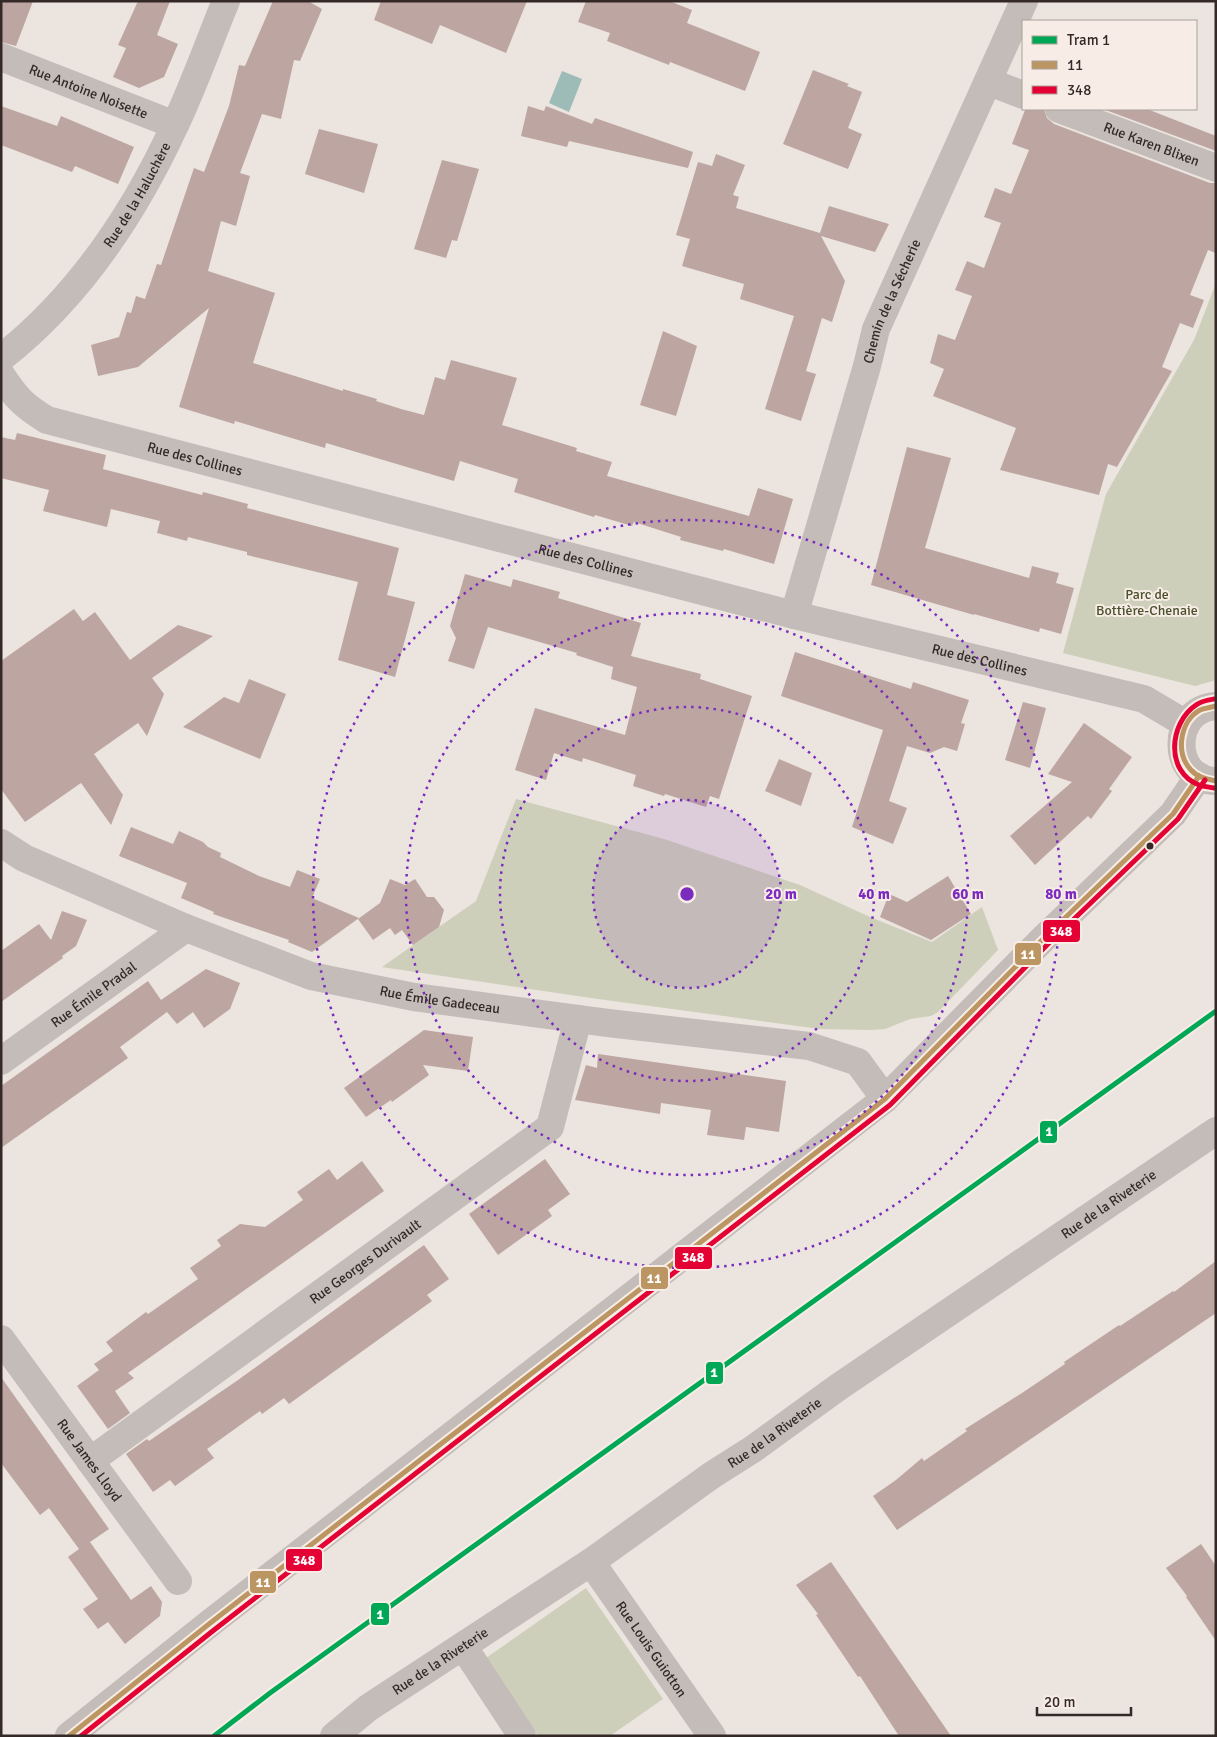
<svg xmlns="http://www.w3.org/2000/svg" width="1217" height="1737" font-family="Signika,sans-serif">
	<style>
		.green { fill: #cecfba }
		.water { fill: #9dbcb8 }
		.building { fill: #bda6a1 }
		.lines { fill: none; stroke-linecap: round; stroke-linejoin: round }
		.minor { stroke: #c4bcb8; stroke-width: 28 }
		.bus-1-casing { stroke: #f8ede6; stroke-width: 9 }
		.bus-2-casing { stroke: #f8ede6; stroke-width: 9 }
		.bus-1 { stroke: #bb9562; stroke-width: 5 }
		.bus-2 { stroke: #e40134; stroke-width: 5 }
		.tram-1-casing { stroke: #f8ede6; stroke-width: 9 }
		.tram-1 { stroke: #00a754; stroke-width: 5 }
		.ring { fill: none; stroke: #7b2cbf; stroke-width: 2.5; stroke-dasharray: 2.5 5 }
		.bus-dot { fill: #342927; stroke: #f8ede6; stroke-width: 2 }
		.labels { text-anchor: middle; dominant-baseline: central; stroke-width: 4; stroke-linejoin: round; paint-order: stroke }
		.street-label { font-size: 14px; fill: #342927; stroke: #f8ede6 }
		.park-label { font-size: 14px; fill: #48502c; stroke: #f8ede6 }
		.centre { fill: #7b2cbf; stroke: #f8ede6; stroke-width: 2.5 }
		.ring-label { font-size: 15px; text-anchor: middle; font-weight: bold; fill: #7b2cbf; stroke: #f8ede6; stroke-width: 4; stroke-linejoin: round; paint-order: stroke }
		.line-badge { stroke: #f8ede6; stroke-width: 2 }
		.badge-label { font-size: 14px; text-anchor: middle; font-weight: bold; fill: #fff }
	</style>
	<rect width="100%" height="100%" fill="#ebe4df"/>
	<g class="green">
		<polygon points="1216,283 1216,680 1195,686 1063,653 1106,494 1194,340"/>
		<polygon points="516,799 664,839 800,885 870,917 932,942 982,907 998,950 938,1012 931,1016 910,1019 885,1029 870,1030 820,1029 591,998 382,967 476,901"/>
		<polygon points="586,1588 663,1699 610,1736 538,1736 486,1658"/>
	</g>
	<polygon class="water" points="562,71 582,79 569,112 549,103"/>
	<g class="building">
		<polygon points="1,1 33,1 16,46 1,42"/>
		<polygon points="138,1 170,1 157,35 178,44 164,77 139,88 113,77 126,48 118,45"/>
		<polygon points="273,1 308,1 322,9 300,61 294,60 281,119 262,114 240,173 250,176 236,226 221,221 208,271 275,293 253,363 343,391 343,389 377,399 376,401 401,409 424,415 435,377 445,380 451,360 517,378 502,425 577,448 576,451 612,462 607,476 749,516 758,488 793,499 774,564 724,549 723,551 680,540 681,537 634,522 632,526 595,515 594,517 514,492 518,479 460,461 454,481 326,443 325,448 235,421 234,424 179,407 209,308 138,367 98,376 91,345 119,337 127,312 131,313 136,296 145,299 157,264 161,265 194,168 204,172 229,106 239,65 245,66"/>
		<polygon points="381,1 527,1 506,53 440,25 432,44 374,20"/>
		<polygon points="586,1 669,1 692,10 687,23 760,52 745,91 670,62 669,65 607,41 610,33 578,22"/>
		<polygon points="813,70 849,84 847,86 862,92 848,128 862,134 848,169 783,144"/>
		<polygon points="1,106 57,126 61,116 134,147 118,184 75,166 72,172 1,145"/>
		<polygon points="528,106 544,111 546,106 592,124 595,118 693,152 688,168 569,141 567,147 521,136"/>
		<polygon points="1029,109 1044,109 1047,118 1054,124 1210,183 1216,183 1216,253 1208,250 1190,295 1204,300 1193,328 1180,323 1162,367 1172,371 1117,467 1108,464 1099,495 1000,470 1016,428 933,396 944,369 930,363 938,334 955,340 972,296 955,290 967,261 984,268 1001,223 984,217 995,188 1011,194 1029,150 1012,144 1025,110"/>
		<polygon points="1103,109 1147,109 1216,136 1216,151"/>
		<polygon points="319,129 378,144 364,193 305,174"/>
		<polygon points="716,154 745,165 733,195 739,197 736,208 820,233 829,206 889,224 875,252 821,236 845,281 832,322 822,318 806,371 816,374 801,421 765,409 794,316 740,299 744,284 682,266 690,239 676,235 698,162 712,166"/>
		<polygon points="442,160 479,169 457,241 452,240 446,258 414,249"/>
		<polygon points="663,331 697,346 676,416 640,405"/>
		<polygon points="17,433 106,455 103,469 202,495 203,492 248,504 247,508 399,548 387,595 415,602 395,677 338,660 358,582 247,555 247,552 188,537 187,541 157,533 160,521 111,509 107,527 43,511 49,490 1,478 1,437 15,440"/>
		<polygon points="907,447 951,458 925,548 1029,578 1032,566 1059,573 1056,583 1074,588 1061,634 1040,628 1039,632 974,614 974,615 871,585"/>
		<polygon points="465,574 511,587 513,579 560,592 558,598 641,623 631,656 701,674 700,679 752,696 719,799 710,796 706,807 665,794 664,796 633,786 636,775 583,758 582,762 554,753 546,780 515,770 535,708 625,735 637,687 611,679 613,667 576,655 577,653 488,627 474,669 448,661 456,638 450,626"/>
		<polygon points="74,609 83,621 95,612 130,660 178,625 213,636 152,678 164,694 147,736 138,723 94,754 123,795 111,825 81,783 25,822 1,789 1,661"/>
		<polygon points="795,652 911,689 913,682 969,700 961,723 965,724 957,751 944,747 930,753 907,746 889,801 907,808 893,844 852,827 883,730 781,696"/>
		<polygon points="249,679 286,694 260,759 183,727 224,697 239,703"/>
		<polygon points="1023,702 1046,708 1030,768 1005,760"/>
		<polygon points="1084,723 1132,757 1109,789 1112,791 1091,819 1088,816 1035,865 1010,836 1072,782 1048,774"/>
		<polygon points="779,759 812,773 801,806 765,791"/>
		<polygon points="131,827 173,844 179,831 203,842 208,847 221,853 220,857 259,876 290,887 297,870 320,879 312,898 359,918 312,952 288,942 289,940 213,914 214,912 181,898 187,883 119,856"/>
		<polygon points="948,876 971,914 931,940 880,917 889,894 907,902"/>
		<polygon points="390,879 405,885 415,879 427,897 434,897 444,910 439,927 413,945 402,930 395,935 390,928 373,940 358,919 380,903"/>
		<polygon points="62,911 87,920 76,946 62,956 63,958 1,1002 1,951 39,924 51,940"/>
		<polygon points="206,969 240,983 230,1009 204,1028 193,1012 177,1024 167,1012 120,1047 128,1058 1,1148 1,1086 148,981 161,1000"/>
		<polygon points="424,1030 473,1037 468,1071 423,1065 429,1075 392,1102 391,1100 366,1117 344,1088"/>
		<polygon points="598,1054 786,1081 779,1132 746,1127 744,1140 707,1135 711,1110 661,1103 660,1114 575,1100 586,1065 597,1068"/>
		<polygon points="545,1159 570,1194 548,1210 552,1216 498,1255 469,1214"/>
		<polygon points="362,1161 384,1191 128,1373 134,1378 115,1391 130,1413 108,1429 77,1386 99,1370 94,1364 113,1351 106,1342 146,1312 148,1314 198,1279 190,1268 221,1246 217,1240 240,1224 265,1227 303,1200 297,1192 329,1169 337,1180"/>
		<polygon points="424,1245 449,1279 427,1295 432,1301 289,1404 284,1398 262,1414 260,1411 207,1449 214,1458 175,1486 170,1480 153,1492 126,1454 147,1439 149,1441 238,1380"/>
		<polygon points="1216,1261 1216,1313 897,1530 873,1496 896,1480 922,1458 924,1461 967,1431 965,1429 1022,1393 1065,1364 1064,1362 1119,1325 1120,1326 1173,1291 1174,1292"/>
		<polygon points="1,1377 109,1529 90,1542 131,1600 151,1586 162,1602 160,1616 125,1644 108,1622 98,1629 83,1609 98,1599 68,1557 79,1549 49,1508 40,1515 1,1463"/>
		<polygon points="1201,1544 1216,1566 1216,1641 1186,1597 1187,1596 1166,1568"/>
		<polygon points="831,1562 951,1736 899,1736 860,1676 858,1677 816,1615 818,1614 796,1585"/>
	</g>
	<g class="lines">
		<g class="minor">
			<path id="s1" d="M1,57L175,125"/>
			<polyline points="989,82 1023,95"/>
			<path id="s2" d="M1059,109L1216,168"/>
			<path id="s3" d="M1,358C79,297 134,214 175,125C194,85 209,42 226,1"/>
			<path id="s4" d="M1,375C16,398 24,406 47,420L794,615L1144,699L1186,724"/>
			<path id="s5" d="M794,615L867,366L876,329L1024,1"/>
			<path d="M1216,781C1171,781 1169,709 1216,706"/>
			<path id="s6" d="M1,843L24,858L186,928L311,976L414,997L608,1023L809,1046L858,1062L885,1099"/>
			<path id="s7" d="M1,1061L186,928"/>
			<path id="s8" d="M1,1339L178,1581"/>
			<path id="s9" d="M90,1461L550,1127L578,1019"/>
			<path id="s10" d="M591,1562L712,1736"/>
			<polyline points="463,1646 522,1736"/>
			<polyline points="69,1736 209,1624 885,1099 1043,939 1173,814 1199,776"/>
			<path id="s11" d="M334,1736L368,1708L591,1562L712,1475L753,1449L837,1388L1216,1131"/>
		</g>
		<defs>
			<g id="bus-1">
				<path d="M1216,706C1211,707 1205,708 1200,710C1180,721 1175,753 1191,770C1197,777 1206,779 1216,781"/>
				<polyline points="69,1736 209,1624 885,1099 1043,939 1173,814 1199,776"/>
			</g>
			<g id="bus-2">
				<path d="M1214,699C1208,700 1201,701 1196,705C1169,723 1165,772 1199,785C1204,787 1210,787 1214,788"/>
				<polyline points="81,1736 214,1630 890,1105 1048,944 1178,819 1205,780"/>
			</g>
		</defs>
		<use href="#bus-1" class="bus-1-casing"/>
		<use href="#bus-2" class="bus-2-casing"/>
		<use href="#bus-1" class="bus-1"/>
		<use href="#bus-2" class="bus-2"/>
		<defs>
			<polyline id="tram-1" points="214,1736 270,1693 1216,1011"/>
		</defs>
		<use href="#tram-1" class="tram-1-casing"/>
		<use href="#tram-1" class="tram-1"/>
	</g>
	<circle cx="687" cy="894" r="94" fill="#7b2cbf" fill-opacity=".12"/>
	<g class="ring">
		<circle cx="687" cy="894" r="94"/>
		<circle cx="687" cy="894" r="187"/>
		<circle cx="687" cy="894" r="281"/>
		<circle cx="687" cy="894" r="374"/>
	</g>
	<circle class="bus-dot" cx="1150" cy="846" r="4.5"/>
	<g class="labels">
		<g class="street-label">
			<text stroke="none"><textPath href="#s1" startOffset="94">Rue Antoine Noisette</textPath></text>
			<text stroke="none"><textPath href="#s2" startOffset="99">Rue Karen Blixen</textPath></text>
			<text stroke="none"><textPath href="#s3" startOffset="214">Rue de la Haluchère</textPath></text>
			<text stroke="none"><textPath href="#s5" startOffset="329">Chemin de la Sécherie</textPath></text>
			<text stroke="none"><textPath href="#s4" startOffset="218">Rue des Collines</textPath></text>
			<text stroke="none"><textPath href="#s4" startOffset="622">Rue des Collines</textPath></text>
			<text stroke="none"><textPath href="#s4" startOffset="1028">Rue des Collines</textPath></text>
			<text stroke="none"><textPath href="#s7" startOffset="114">Rue Émile Pradal</textPath></text>
			<text stroke="none"><textPath href="#s6" startOffset="469">Rue Émile Gadeceau</textPath></text>
			<text stroke="none"><textPath href="#s11" startOffset="940">Rue de la Riveterie</textPath></text>
			<text stroke="none"><textPath href="#s9" startOffset="340">Rue Georges Durivault</textPath></text>
			<text stroke="none"><textPath href="#s11" startOffset="535">Rue de la Riveterie</textPath></text>
			<text stroke="none"><textPath href="#s8" startOffset="150">Rue James Lloyd</textPath></text>
			<text stroke="none"><textPath href="#s10" startOffset="106">Rue Louis Guiotton</textPath></text>
			<text stroke="none"><textPath href="#s11" startOffset="130">Rue de la Riveterie</textPath></text>
		</g>
		<g class="park-label">
			<text x="1147" y="594">Parc de<tspan x="1147" dy="16">Bottière-Chenaie</tspan></text>
		</g>
	</g>
	<circle cx="687" cy="894" r="8" class="centre"/>
	<g class="ring-label">
		<text x="781" y="899">20 m</text>
		<text x="874" y="899">40 m</text>
		<text x="968" y="899">60 m</text>
		<text x="1061" y="899">80 m</text>
	</g>
	<g class="line-badge">
		<rect x="1042" y="919" width="39" height="24" rx="5" fill="#e40134"/>
		<rect x="1014" y="942" width="28" height="24" rx="5" fill="#bb9562"/>
		<rect x="1039" y="1120" width="19" height="24" rx="5" fill="#00a754"/>
		<rect x="674" y="1246" width="39" height="24" rx="5" fill="#e40134"/>
		<rect x="640" y="1266" width="29" height="24" rx="5" fill="#bb9562"/>
		<rect x="705" y="1361" width="19" height="24" rx="5" fill="#00a754"/>
		<rect x="285" y="1548" width="38" height="24" rx="5" fill="#e40134"/>
		<rect x="249" y="1570" width="28" height="24" rx="5" fill="#bb9562"/>
		<rect x="370" y="1602" width="20" height="24" rx="5" fill="#00a754"/>
	</g>
	<g class="badge-label">
		<text x="1061" y="936">348</text>
		<text x="1028" y="959">11</text>
		<text x="1049" y="1136">1</text>
		<text x="693" y="1262">348</text>
		<text x="654" y="1283">11</text>
		<text x="714" y="1377">1</text>
		<text x="304" y="1565">348</text>
		<text x="263" y="1587">11</text>
		<text x="380" y="1619">1</text>
	</g>
	<rect width="1217" height="1737" fill="none" stroke="#342927" stroke-width="5"/>
	<rect x="1022" y="20" width="175" height="90" fill="#f8ede6" stroke="#aa9f9a"/>
	<rect x="1032" y="36" width="25" height="8" fill="#00a754" stroke="#aa9f9a"/>
	<text x="1067" y="45" font-size="15" fill="#342927">Tram 1</text>
	<rect x="1032" y="61" width="25" height="8" fill="#bb9562" stroke="#aa9f9a"/>
	<text x="1067" y="70" font-size="15" fill="#342927">11</text>
	<rect x="1032" y="86" width="25" height="8" fill="#e40134" stroke="#aa9f9a"/>
	<text x="1067" y="95" font-size="15" fill="#342927">348</text>
	<path d="M1037 1707v8h94v-8" fill="none" stroke="#342927" stroke-width="2.5"/>
	<text x="1044" y="1707" font-size="15" fill="#342927" stroke="#f8ede6" stroke-width="4" paint-order="stroke">20 m</text>
</svg>
